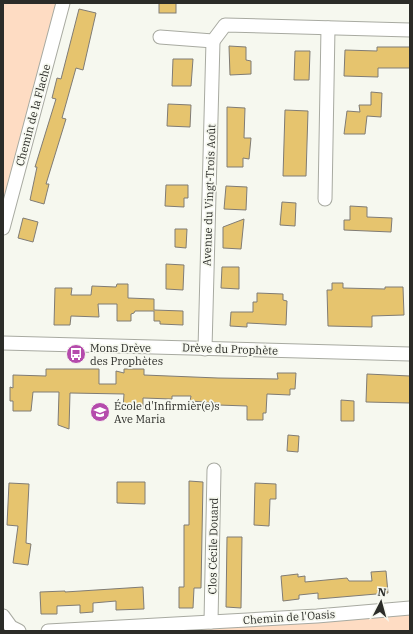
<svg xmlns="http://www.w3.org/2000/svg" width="413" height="634" font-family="'IBM Plex Serif',serif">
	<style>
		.green { fill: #fedcc3 }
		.building { fill: #e6c46e; stroke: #807c75 }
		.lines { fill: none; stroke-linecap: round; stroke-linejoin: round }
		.minor-casing { stroke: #a8aaa1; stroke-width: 15 }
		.minor { stroke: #fff; stroke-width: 13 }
		.labels { text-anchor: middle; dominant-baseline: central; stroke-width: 3.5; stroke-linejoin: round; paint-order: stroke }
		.street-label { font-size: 11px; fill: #2b2c28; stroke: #f6f8ef }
		.poi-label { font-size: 11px; fill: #2b2c28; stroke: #f6f8ef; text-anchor: start }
	</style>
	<rect width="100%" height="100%" fill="#f6f8ef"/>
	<g class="green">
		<polygon points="3,3 63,3 3,228"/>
		<polygon points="410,608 410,631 133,631"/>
	</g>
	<g class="building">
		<rect x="159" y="3" width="17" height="10"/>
		<polygon points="79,9 96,13 83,70 76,68 62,118 66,119 46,184 49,184 44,204 30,200 37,167 35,167 56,99 52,98 57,78 61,79"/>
		<polygon points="229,46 246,47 246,60 251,61 251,74 230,75"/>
		<polygon points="377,47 410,47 410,68 378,68 378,77 344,76 345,50 377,51"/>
		<polygon points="295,51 310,51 309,80 294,80"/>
		<polygon points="173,59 193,59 191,86 172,86"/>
		<polygon points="371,92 382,93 381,117 367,116 365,134 344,134 347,111 360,112 359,105 371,105"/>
		<polygon points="168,104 191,105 190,127 167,126"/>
		<polygon points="227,107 245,108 244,138 251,138 249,159 243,158 243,167 227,167"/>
		<polygon points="285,110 308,111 306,176 283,176"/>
		<polygon points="166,185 188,185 188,198 184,198 184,207 165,206"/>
		<polygon points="226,186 247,187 246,210 224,209"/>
		<polygon points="282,202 296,203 295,226 280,225"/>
		<polygon points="350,206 367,207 367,217 392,218 391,232 344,230 344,220 350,220"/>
		<polygon points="23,218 38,222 33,242 18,238"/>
		<polygon points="244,219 241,249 223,248 223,227"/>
		<polygon points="175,229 187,229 186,248 175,247"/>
		<polygon points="166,264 184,265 183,290 166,289"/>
		<polygon points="222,267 239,267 239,289 221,288"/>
		<polygon points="332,283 343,283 343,288 385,289 385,287 403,287 404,315 372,316 372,327 328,326 327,290 332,290"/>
		<polygon points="117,284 128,284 128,298 154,299 154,310 183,311 183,325 160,324 160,321 154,321 154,311 135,311 134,313 131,314 131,321 117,321 117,304 98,304 99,317 71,316 70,325 54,325 55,288 72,288 71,295 91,295 92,286 116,287"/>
		<polygon points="257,293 283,294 283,300 287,301 286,325 247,323 247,327 230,326 231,312 253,312 253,302 257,302"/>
		<polygon points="46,369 99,369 99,384 116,384 116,371 124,373 124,369 144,369 144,375 218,378 278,379 277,373 296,373 295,389 290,389 290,395 267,394 266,413 263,413 263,420 247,420 247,406 218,405 218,403 190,401 191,396 172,396 172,399 143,398 143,409 123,409 124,394 70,393 69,429 58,425 59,392 33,392 31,411 13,411 13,401 10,401 10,387 13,388 13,375 46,376"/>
		<polygon points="367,374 410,376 410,403 366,402"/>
		<polygon points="341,400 354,401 354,421 341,421"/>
		<polygon points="288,435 299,436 298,452 287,451"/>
		<polygon points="189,481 203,482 201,588 194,588 193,608 179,608 179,587 184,587 184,525 189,525"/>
		<polygon points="117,482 145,482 145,504 117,503"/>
		<polygon points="9,483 29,484 26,543 31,544 28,565 13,563 18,526 7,525"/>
		<polygon points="255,483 276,484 276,499 270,499 269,526 254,525"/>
		<polygon points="227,537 242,537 241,608 226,607"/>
		<polygon points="386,571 388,593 318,599 318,593 299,595 299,599 283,601 281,576 298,574 298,577 305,576 305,582 347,578 349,581 372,581 371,572"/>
		<polygon points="143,587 144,609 116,610 116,601 93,603 93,612 80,613 80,605 57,606 57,614 41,614 40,592 65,591 65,592"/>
	</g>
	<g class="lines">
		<defs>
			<g id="minor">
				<polyline points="160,37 213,41 225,25 410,30"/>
				<polyline points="325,199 328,28"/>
				<polyline points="3,228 63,3"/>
				<polyline points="3,343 410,354"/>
				<polyline points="205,349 213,41"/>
				<polyline points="3,616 11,627 19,631"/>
				<polyline points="211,622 214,470"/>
				<polyline points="48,631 317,616 410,608"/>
			</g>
		</defs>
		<use href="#minor" class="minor-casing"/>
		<use href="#minor" class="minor"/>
	</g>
	<defs>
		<symbol id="bus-disc" viewBox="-11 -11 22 22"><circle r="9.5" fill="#b54bac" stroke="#f6f8ef"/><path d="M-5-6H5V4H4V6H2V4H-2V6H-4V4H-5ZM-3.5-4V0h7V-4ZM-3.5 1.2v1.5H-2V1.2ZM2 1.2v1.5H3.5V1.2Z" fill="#fff"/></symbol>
		<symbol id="university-disc" viewBox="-11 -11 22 22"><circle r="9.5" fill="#b54bac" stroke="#f6f8ef"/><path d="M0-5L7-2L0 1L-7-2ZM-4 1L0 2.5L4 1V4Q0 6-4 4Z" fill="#fff"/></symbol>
	</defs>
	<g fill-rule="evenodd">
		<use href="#bus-disc" x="65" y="343" width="22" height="22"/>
		<use href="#university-disc" x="89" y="401" width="22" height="22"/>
	</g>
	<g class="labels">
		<g class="street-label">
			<text transform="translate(33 115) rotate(-75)">Chemin de la Flache</text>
			<text transform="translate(209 195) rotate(-88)">Avenue du Vingt-Trois Août</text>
			<text transform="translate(230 349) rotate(2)">Drève du Prophète</text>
			<text transform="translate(213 546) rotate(-89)">Clos Cécile Douard</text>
			<text transform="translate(289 617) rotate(-4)">Chemin de l'Oasis</text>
		</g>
		<g class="poi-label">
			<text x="90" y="348">Mons Drève<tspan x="90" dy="13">des Prophètes</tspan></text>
			<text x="114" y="406">École d'Infirmièr(e)s<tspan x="114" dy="13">Ave Maria</tspan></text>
		</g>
	</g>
	<rect width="413" height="634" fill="none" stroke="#2b2c28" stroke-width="8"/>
	<g transform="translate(381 602) rotate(6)" stroke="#f6f8ef" stroke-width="3" paint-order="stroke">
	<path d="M0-3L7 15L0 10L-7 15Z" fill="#2b2c28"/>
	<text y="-6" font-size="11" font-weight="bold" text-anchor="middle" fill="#2b2c28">N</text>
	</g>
</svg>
